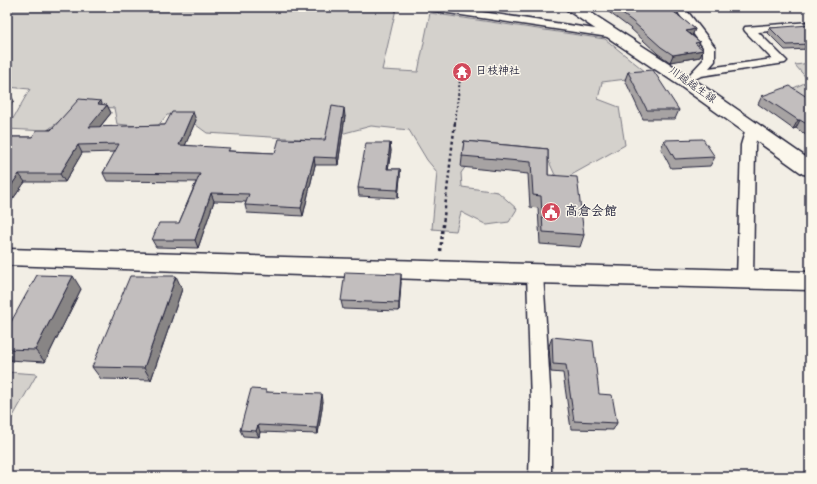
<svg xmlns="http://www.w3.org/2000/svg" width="817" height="484" font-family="Dekko,'Klee One',sans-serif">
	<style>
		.green { fill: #d4d1cc; stroke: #7b7a84 }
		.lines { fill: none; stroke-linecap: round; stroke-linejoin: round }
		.minor-casing { stroke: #22223b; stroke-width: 3 }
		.tertiary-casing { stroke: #22223b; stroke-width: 3 }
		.secondary-casing { stroke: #22223b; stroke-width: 3 }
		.path-far1 { stroke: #22223b; stroke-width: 2; stroke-dasharray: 2 2; stroke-linecap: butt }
		.path { stroke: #22223b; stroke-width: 2.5; stroke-dasharray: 3 3; stroke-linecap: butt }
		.minor { fill: #fbf7ec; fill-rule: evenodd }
		.tertiary { fill: #fbf7ec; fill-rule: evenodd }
		.secondary { fill: #fbf7ec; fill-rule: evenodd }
		.wall { fill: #a7a3a3; stroke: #22223b }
		.shaded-wall { fill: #888585; stroke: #22223b }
		.building { fill: #c2bebe; stroke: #22223b }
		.labels { text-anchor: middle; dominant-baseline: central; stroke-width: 3; stroke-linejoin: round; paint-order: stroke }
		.far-poi-label { font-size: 11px; font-weight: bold; fill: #22223b; stroke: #fbf7ec; text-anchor: start }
		.far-street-label { font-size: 11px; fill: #22223b; stroke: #fbf7ec }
		.poi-label { font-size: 13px; font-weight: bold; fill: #22223b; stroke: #fbf7ec; text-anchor: start }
	</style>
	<rect width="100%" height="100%" fill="#f2eee5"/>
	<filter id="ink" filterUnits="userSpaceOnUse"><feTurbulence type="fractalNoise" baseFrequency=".025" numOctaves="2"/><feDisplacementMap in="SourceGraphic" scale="8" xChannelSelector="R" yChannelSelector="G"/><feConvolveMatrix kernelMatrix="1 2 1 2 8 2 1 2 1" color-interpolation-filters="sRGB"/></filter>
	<g filter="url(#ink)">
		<g class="green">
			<polygon points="7,7 386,7 396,9 382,70 418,72 430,13 605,39 651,76 602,82 598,99 619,107 625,145 566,178 555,175 546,155 478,150 461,173 462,187 498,192 517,209 509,222 487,225 461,212 456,231 432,229 437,172 427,160 409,130 371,126 318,140 207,133 181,114 167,115 156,128 117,124 114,108 81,105 46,131 7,129 30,89 7,87"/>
			<polygon points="810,63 810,106 789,90 809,81 795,65"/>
			<polygon points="7,372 37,374 7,427"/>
		</g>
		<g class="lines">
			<defs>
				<g id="minor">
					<polygon points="423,7 449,7 615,32 621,35 615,38 428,10"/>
					<polygon points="674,7 684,7 715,47 715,61 709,68 772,59 745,31 744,29 745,27 810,22 810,28 758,32 787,61 785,63 701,76 695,79 691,78 689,75 703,60 703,47"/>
					<polygon points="752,124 757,125 759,128 755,145 753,279 751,284 745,286 739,284 737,279 741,145 747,125"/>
					<polygon points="535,267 541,269 543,274 551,404 551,477 529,477 531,404 527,274 529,269"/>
				</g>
				<polygon id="tertiary" points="7,249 810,272 810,290 535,283 7,265"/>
				<polygon id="secondary" points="565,7 582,7 692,78 810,160 810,175 803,174 680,86 567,10"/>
			</defs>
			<use href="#minor" class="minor-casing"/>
			<use href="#tertiary" class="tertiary-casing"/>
			<use href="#secondary" class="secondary-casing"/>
			<polyline class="path-far1" points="455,123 460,79"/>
			<polyline class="path" points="440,251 455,122"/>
			<use href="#minor" class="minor"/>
			<use href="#tertiary" class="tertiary"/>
			<use href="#secondary" class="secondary"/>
		</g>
		<g class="wall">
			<polygon points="602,7 677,7 677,15 695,29 692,36 700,42 698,46 700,57 670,62 658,54 630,28"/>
			<polygon points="810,27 810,49 785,50 768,33 770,28"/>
			<polygon points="628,72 679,110 675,119 643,119 625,80"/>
			<polygon points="762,96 810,99 810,138 796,128 793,129 758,104"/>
			<polygon points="107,105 111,113 100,127 165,125 196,120 185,145 230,151 275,153 325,140 345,116 338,165 315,165 303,216 247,213 245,205 246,202 214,201 198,248 156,247 152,240 179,223 196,182 107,181 103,173 115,152 82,153 65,182 25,182 10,203 7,203 7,137 32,137"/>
			<polygon points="664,140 715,157 710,166 671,168 661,149"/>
			<polygon points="464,141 548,149 548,175 584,235 580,247 540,244 538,208 530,207 528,174 461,167"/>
			<polygon points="390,143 391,151 388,169 400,169 400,177 398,198 359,196 358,188"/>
			<polygon points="401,282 399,311 343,309 341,301"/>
			<polygon points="81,289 45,362 7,360 7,329"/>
			<polygon points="182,289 151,380 101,379 92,367"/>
			<polygon points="552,337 617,423 613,430 571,429 563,373 551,372 549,346"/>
			<polygon points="267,392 323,401 318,434 260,432 259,437 243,436 240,430"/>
		</g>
		<g class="shaded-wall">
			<polygon points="679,11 676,18 674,12"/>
			<polygon points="695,29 692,36 686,31"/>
			<polygon points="703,50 700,57 670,62 673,55"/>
			<polygon points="9,92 14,101 7,109 7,94"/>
			<polygon points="101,101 104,109 107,105 111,113 93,135 89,127 98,104"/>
			<polygon points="344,108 345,116 338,165 337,158"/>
			<polygon points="193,112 196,120 182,153 179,145"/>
			<polygon points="798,120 800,120 796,128 793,129"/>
			<polygon points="390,143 391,151 387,176 387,169"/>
			<polygon points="78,145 82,153 65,182 60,174"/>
			<polygon points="314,157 315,165 303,216 301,208"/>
			<polygon points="400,169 400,177 398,198 398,190"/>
			<polygon points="19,174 25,182 10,203 7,199 7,192"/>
			<polygon points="211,193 214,201 198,248 195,240"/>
			<polygon points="401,274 401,282 399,311 399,303"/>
			<polygon points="73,276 81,289 45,362 35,350"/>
			<polygon points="176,276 182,289 151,380 144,368"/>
			<polygon points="322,394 323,401 318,434 317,428"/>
			<polygon points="258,425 260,432 259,437 256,431"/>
		</g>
		<g class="building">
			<polygon points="613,7 677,7 679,11 674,12 695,29 686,31 700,42 695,43 703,50 673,55 661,47 632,21"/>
			<polygon points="809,25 810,27 810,44 787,45 770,28"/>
			<polygon points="653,70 679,110 647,110 628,72"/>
			<polygon points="790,86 810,99 810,126 800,120 798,120 762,96"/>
			<polygon points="79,99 101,101 98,104 107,105 89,127 165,125 172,112 193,112 179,145 230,148 228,151 275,153 279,139 325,140 332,106 344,108 337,158 314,157 301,208 245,205 249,194 211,193 195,240 152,240 159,223 179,223 200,174 103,173 119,144 78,145 60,174 19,174 7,192 7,137 32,137 37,130 51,130"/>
			<polygon points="703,139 715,157 675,159 664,140"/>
			<polygon points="464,141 548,149 548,175 577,177 584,235 543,232 541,196 533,195 531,162 462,156"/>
			<polygon points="366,143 390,143 387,169 400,169 398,190 358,188"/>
			<polygon points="345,272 401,274 399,303 341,301"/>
			<polygon points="37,275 73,276 35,350 7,349 7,329"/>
			<polygon points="130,276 176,276 144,368 92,367"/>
			<polygon points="552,337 593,341 599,394 612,395 617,423 574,421 566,365 553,364"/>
			<polygon points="251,389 266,390 266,392 322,394 317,428 258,425 256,431 240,430"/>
		</g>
	</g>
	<defs>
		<symbol id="temple-disc" viewBox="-11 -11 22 22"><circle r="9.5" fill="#d1495b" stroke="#fbf7ec"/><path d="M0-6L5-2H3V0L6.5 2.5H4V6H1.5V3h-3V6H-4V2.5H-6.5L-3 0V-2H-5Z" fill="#fff"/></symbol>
		<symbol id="civic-disc" viewBox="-11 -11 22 22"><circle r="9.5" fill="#d1495b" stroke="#fbf7ec"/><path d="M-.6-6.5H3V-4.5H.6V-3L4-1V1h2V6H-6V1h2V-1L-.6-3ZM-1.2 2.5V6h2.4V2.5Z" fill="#fff"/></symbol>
	</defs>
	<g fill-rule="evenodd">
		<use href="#temple-disc" x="451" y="61" width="22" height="22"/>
		<use href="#civic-disc" x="540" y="201" width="22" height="22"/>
	</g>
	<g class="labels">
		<g class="far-poi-label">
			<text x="476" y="72">日枝神社</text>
		</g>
		<g class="far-street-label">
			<text transform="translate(692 86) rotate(35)">川越越生線</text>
		</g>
		<g class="poi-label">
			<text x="565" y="212">高倉会館</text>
		</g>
	</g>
	<rect width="817" height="484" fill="none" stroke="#fbf7ec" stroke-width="24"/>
	<rect x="12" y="12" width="793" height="460" fill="none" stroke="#22223b" stroke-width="1.5" filter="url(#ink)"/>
</svg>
